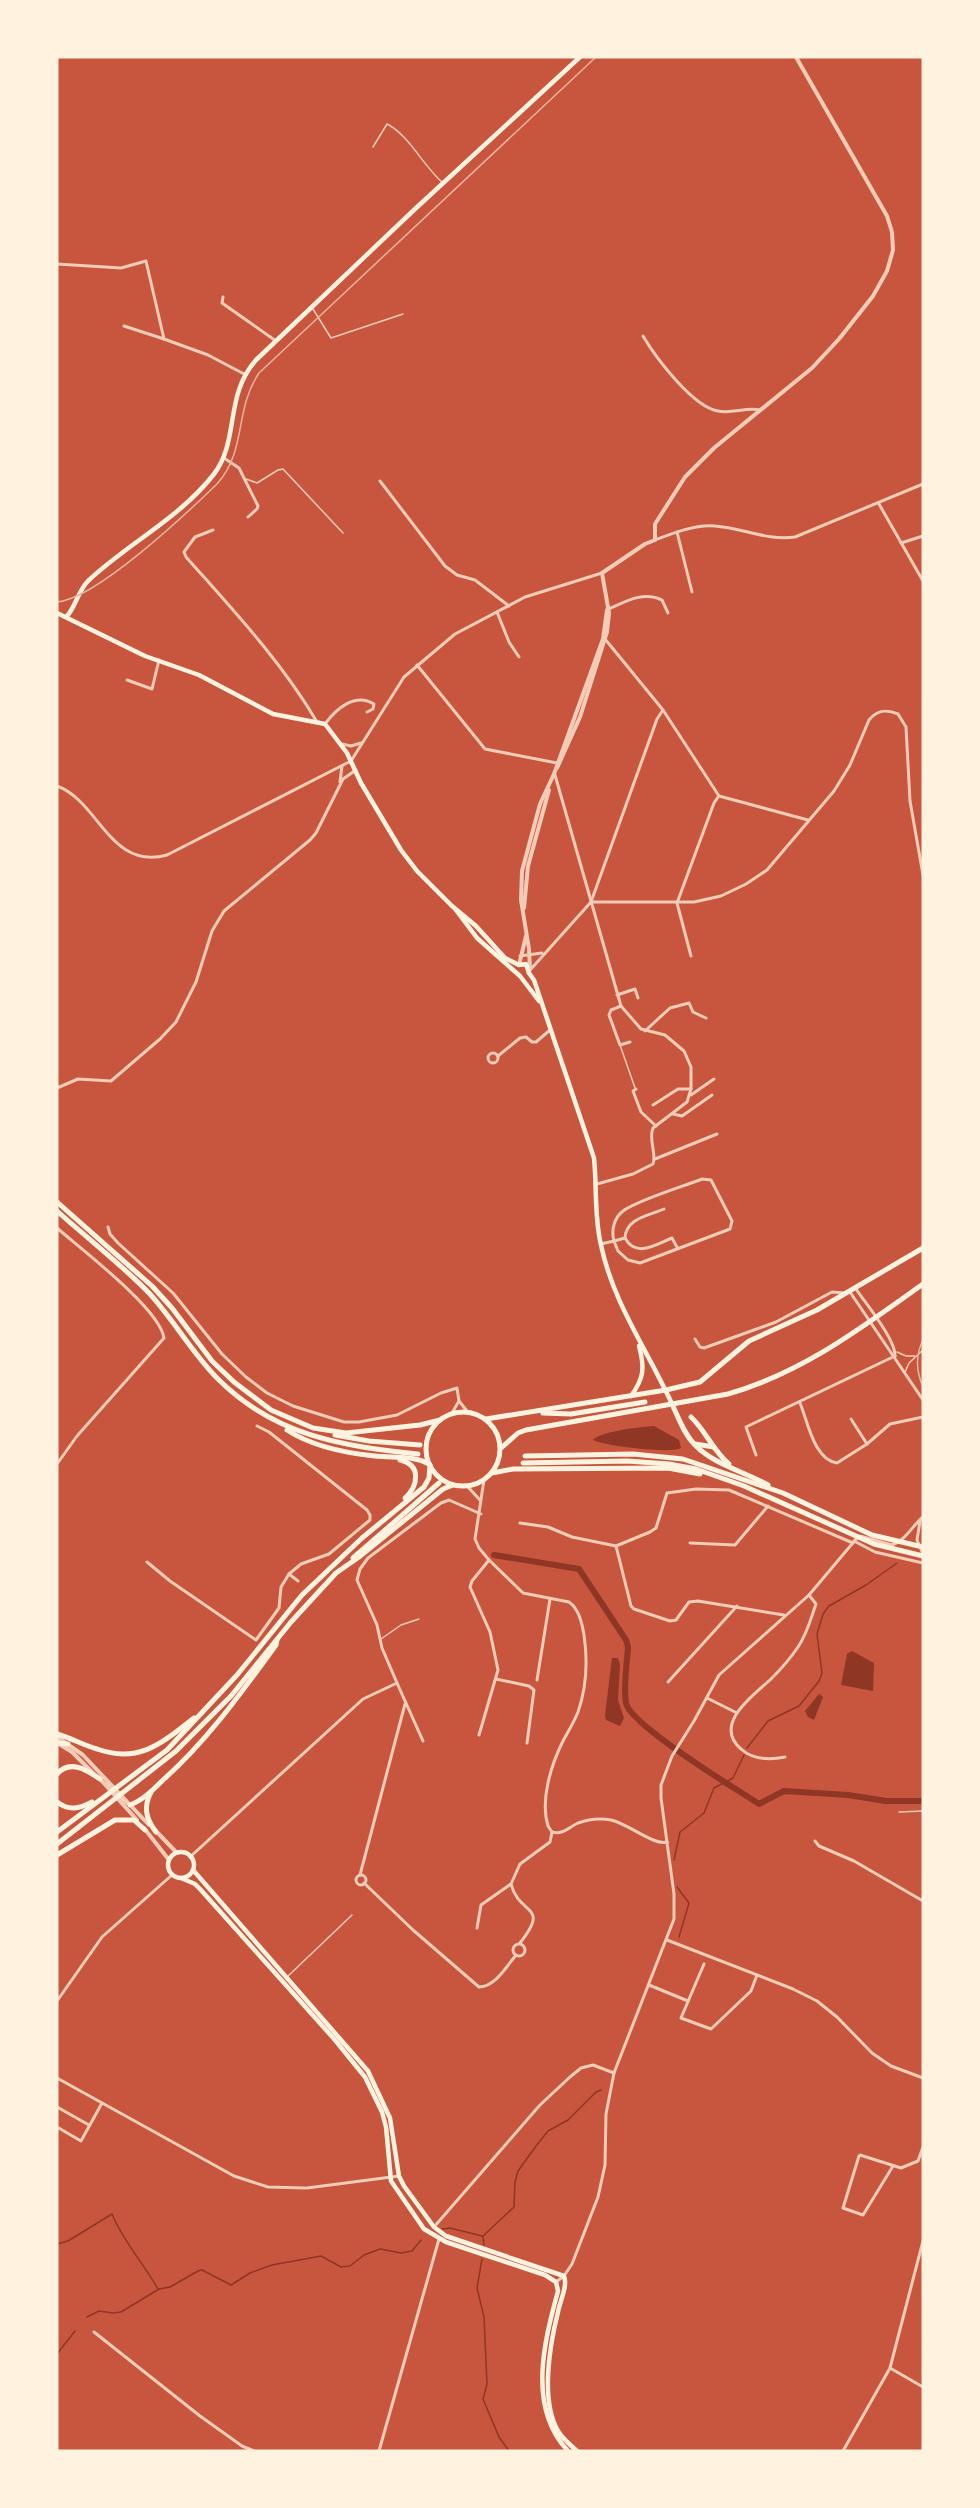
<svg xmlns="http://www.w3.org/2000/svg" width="980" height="2508" font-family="Helvetica,sans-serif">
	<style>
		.water { fill: #8f3625 }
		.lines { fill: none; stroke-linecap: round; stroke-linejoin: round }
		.stream { stroke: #8f3625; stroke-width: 1.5 }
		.canal { stroke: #8f3625; stroke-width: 6 }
		.service { stroke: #f1ccb7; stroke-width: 1.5 }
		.minor { stroke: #f1ccb7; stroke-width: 3 }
		.tertiary { stroke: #f1ccb7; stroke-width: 4 }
		.secondary { stroke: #fff3e0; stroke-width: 4.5 }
		.primary { stroke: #fff3e0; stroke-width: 5 }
		.tram { stroke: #e9b49f; stroke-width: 1.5 }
	</style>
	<rect width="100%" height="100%" fill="#c8553d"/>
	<g class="water">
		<path d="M654,1426L679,1440L681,1448C672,1454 604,1446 593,1440C601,1431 640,1427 654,1426Z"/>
		<polygon points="852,1651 874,1663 873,1691 841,1685 847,1654"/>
		<polygon points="612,1658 618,1658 620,1665 618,1700 624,1718 620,1726 606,1720 605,1715"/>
		<polygon points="819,1694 823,1697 814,1720 808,1717 805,1711"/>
	</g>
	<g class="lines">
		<g class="stream">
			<polyline points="747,1748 768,1721 799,1706 819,1681 822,1673 817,1634 823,1614 829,1606 866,1585 897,1563"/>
			<polyline points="674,1860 680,1832 704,1813 714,1788 733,1778 744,1755"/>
			<polyline points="677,1887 689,1903 679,1937"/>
			<polyline points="442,2229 450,2228 482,2236"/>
			<polyline points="483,2236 514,2207 515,2182 518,2171 536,2146 548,2131 568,2120 596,2092 601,2090"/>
			<polyline points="483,2237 484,2245"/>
			<path d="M57,2244L68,2241L112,2214C124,2243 143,2262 158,2289"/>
			<polyline points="482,2259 477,2288 484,2317 487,2384 483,2399 499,2437 509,2451"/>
			<polyline points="87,2317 99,2311 113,2313 121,2312 159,2289 170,2287 198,2271 202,2270 231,2285 250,2273 272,2265 321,2256 341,2267 350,2266 364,2255 380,2249 401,2253 412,2251 421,2240"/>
			<polyline points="57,2354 75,2331"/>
		</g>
		<path class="canal" d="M494,1555L579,1569L626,1640L628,1647C627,1664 623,1686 626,1703C630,1725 736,1789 759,1804L784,1791L848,1795L886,1801H923"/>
		<g class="service">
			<path d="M373,147L387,124C409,135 423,166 443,183"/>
			<polyline points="313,309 331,338 403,314"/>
			<polyline points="246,479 257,483 278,470 283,469 343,533"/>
			<polyline points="620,1045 635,1088"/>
			<polyline points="897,1352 906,1356 915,1356"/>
			<polyline points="905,1372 909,1363 923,1350"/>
			<polyline points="381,1639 401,1625 419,1619"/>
			<polyline points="899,1812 923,1811"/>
			<polyline points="287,1977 352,1915"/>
		</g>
		<g class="minor">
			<polyline points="57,264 121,268 146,261 164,339 208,355 246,375"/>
			<polyline points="223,297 222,303 276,341"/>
			<polyline points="124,326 164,339"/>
			<path d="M643,336C656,358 693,407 718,411C732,414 746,407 760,410"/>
			<polyline points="224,458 239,468 258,506 257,509 248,517"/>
			<polyline points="380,481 445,566 457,575 475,580 509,606"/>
			<polyline points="879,504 923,581"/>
			<path d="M213,530L195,537L184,552L186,557C233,610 281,661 317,722"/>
			<polyline points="677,532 692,592"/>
			<path d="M655,540C673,533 696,524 715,526C742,528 768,541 795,537L923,484"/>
			<polyline points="901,543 923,536"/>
			<path d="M609,609C626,601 644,591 662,600L668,613"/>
			<polyline points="497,612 509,642 519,657"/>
			<polyline points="605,639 663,710 719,796 808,820"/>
			<polyline points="417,665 485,749 557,763"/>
			<polyline points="127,680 152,689 159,660"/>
			<path d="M325,724C336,709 355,692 374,704L373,709L367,712"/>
			<polyline points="342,744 351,746 361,743"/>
			<path d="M555,775L621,1006L641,1029L665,1035L684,1051L691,1067V1089L687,1102L653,1128C648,1140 657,1153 653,1164L633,1174L597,1184"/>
			<polyline points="340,782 342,766"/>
			<path d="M57,786C99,801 110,871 167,855L351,761L404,677L455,634L525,597L602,573"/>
			<path d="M591,902H694L721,896L746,884L767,870L834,791L850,765L869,720C877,710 886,709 898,714L906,727L910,801L923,875"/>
			<polyline points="520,956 542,953"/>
			<polyline points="691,956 677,903 714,803 718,797"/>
			<polyline points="531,969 591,902 657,719 663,710"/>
			<polyline points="617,995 635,989 638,998"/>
			<polyline points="621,1006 611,1010 609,1015 620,1045 630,1042"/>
			<polyline points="645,1031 670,1008 689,1003 693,1012 706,1018"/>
			<circle cx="493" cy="1058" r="5"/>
			<polyline points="498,1056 520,1038 526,1037 532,1042 536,1042 550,1030"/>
			<polyline points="57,1088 78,1079 111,1081 160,1039 176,1022 196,982 212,931 224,911 310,840 316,833 343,779 356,770"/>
			<polyline points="636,1089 633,1091 641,1112 656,1126"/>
			<polyline points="691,1095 714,1079"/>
			<polyline points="653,1105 678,1089 691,1089"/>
			<polyline points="673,1114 682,1116 712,1095"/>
			<polyline points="655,1159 717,1134"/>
			<polyline points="108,1227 110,1234 118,1243 173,1293 222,1354 246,1377 267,1393 293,1406 344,1422 359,1422 397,1415 441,1393 457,1388 459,1401 467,1411"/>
			<path d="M57,1228C81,1249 160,1309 164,1338L77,1436L57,1464"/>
			<path d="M625,1238C626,1218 648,1216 664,1209"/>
			<path d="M601,1244L614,1241L618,1251L628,1260L640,1263L730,1229L732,1221L711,1180L702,1179C682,1187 638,1200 623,1211C614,1218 611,1230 614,1241L625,1238C636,1258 655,1245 672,1238L678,1249"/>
			<path d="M856,1289C866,1304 896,1340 895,1356"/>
			<polyline points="850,1292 923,1400"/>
			<polyline points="695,1339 700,1347 704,1348 776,1322 832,1292 844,1293"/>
			<path d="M800,1403C808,1422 814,1460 837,1463L867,1444L890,1424L923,1417"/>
			<polyline points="452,1413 459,1401"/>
			<polyline points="851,1419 867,1444"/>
			<polyline points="756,1455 746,1427 895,1356"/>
			<polyline points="467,1486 480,1500"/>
			<polyline points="920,1521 917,1540 923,1554"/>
			<polyline points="520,1523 548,1527 572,1537 616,1546 650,1532 656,1528 667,1493 696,1489 729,1490 853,1543"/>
			<path d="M860,1536L892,1545C906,1540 912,1526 923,1517"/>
			<polyline points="854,1541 875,1552 923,1563"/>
			<polyline points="690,1543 735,1545 768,1506"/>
			<polyline points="616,1546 631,1606 634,1609 670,1621 676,1620 689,1602 698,1601 784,1615"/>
			<path d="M489,1560L523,1593L569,1602C579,1609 582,1623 584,1635C588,1662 587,1686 578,1712C574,1722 568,1732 563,1741C551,1765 540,1800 548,1826L552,1832C563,1835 569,1827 578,1823C589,1819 600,1818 611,1820C629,1824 654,1846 667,1842"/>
			<polyline points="147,1562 170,1581 256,1640 279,1608 281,1587 289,1574 301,1564 329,1554 370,1520 370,1515 367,1510 269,1432 257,1426"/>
			<polyline points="289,1574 298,1581"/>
			<polyline points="496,1679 529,1686 534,1690 527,1743"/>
			<polyline points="537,1680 550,1599"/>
			<polyline points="668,1682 737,1606"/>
			<polyline points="707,1698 737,1713"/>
			<polyline points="479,1735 498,1670 490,1632 470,1587 472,1581 489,1560 479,1548 475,1539 484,1480"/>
			<polyline points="423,1741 397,1683 382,1648 377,1625 357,1580 360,1569 368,1558 441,1503 449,1500 481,1514"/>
			<path d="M785,1757C770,1760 753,1760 741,1749C712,1724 754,1695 771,1679C781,1669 790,1659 798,1647C807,1634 811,1618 816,1604L809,1595"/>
			<polyline points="815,1841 819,1846 854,1861 923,1901"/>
			<polyline points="190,1857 363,1699 397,1683"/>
			<polyline points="360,1875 405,1704"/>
			<circle cx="361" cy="1880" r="5"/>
			<path d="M364,1883L413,1930L479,1987C495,1987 506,1967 516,1955"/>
			<path d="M511,1884C519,1916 551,1904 520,1943"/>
			<polyline points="477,1928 481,1905 511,1884 520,1864 550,1842 552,1832"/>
			<polyline points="667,1940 793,1989 817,2001 837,2017 872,2053 891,2066 923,2078"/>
			<circle cx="519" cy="1950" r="6"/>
			<polyline points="704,1964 681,2018 711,2029 751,1991 757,1975"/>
			<polyline points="649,1985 688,2001"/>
			<polyline points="57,2001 102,1937 172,1875"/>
			<polyline points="57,2078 234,2176 268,2187 305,2188"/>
			<polyline points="57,2107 89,2125"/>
			<polyline points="57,2127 81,2141 102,2103"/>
			<polyline points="893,2166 863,2215 843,2208 859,2156 860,2155 901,2168 918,2161 923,2147"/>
			<polyline points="307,2188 399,2176"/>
			<polyline points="434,2227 540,2105 570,2077 581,2068 593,2065 614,2073"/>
			<polyline points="556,2282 564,2276 572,2264 598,2197 605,2165 606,2114 614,2073 674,1919 674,1894 661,1798 661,1785 672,1756 694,1721 719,1675 809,1595 857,1538"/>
			<polyline points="94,2332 200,2416 242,2446 254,2451"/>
			<polyline points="890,2368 923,2387"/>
			<polyline points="379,2451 439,2239"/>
			<polyline points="843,2451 890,2368 923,2241"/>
		</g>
		<g class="tertiary">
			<polyline points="557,768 580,717 607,632 609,613 602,573 645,544 655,540 655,524 685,477 714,448 812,368 839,339 873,296 887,271 893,250 892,232 887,216 796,57"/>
			<polyline points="524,908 528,866 549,790"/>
			<polyline points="519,965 526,936"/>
			<polyline points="530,969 529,949 521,900 522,871 540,804 554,774 603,639 607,610"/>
			<polyline points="57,1737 83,1755 149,1825"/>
			<polyline points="59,1744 72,1752 94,1774"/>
			<polyline points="100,1779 137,1820"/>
			<polyline points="107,1783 127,1803"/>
			<polyline points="144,1828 169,1860"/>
			<polyline points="155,1830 177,1853"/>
		</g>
		<g class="secondary">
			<polyline points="57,613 145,656 199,675 273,714 325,724 347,753 361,783 401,850 417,871 452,906 476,926 505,958 519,965 526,964 529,973"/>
			<path d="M67,616C76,606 78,591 88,581C127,544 180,518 214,474C240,439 224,396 256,360L415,209L580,57"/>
			<polyline points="456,910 477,938 520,976 539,1001"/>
			<path d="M529,973L534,980L594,1158C597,1186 594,1217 601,1245C613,1303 648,1351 672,1404"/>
			<path d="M631,1396C644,1378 645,1368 639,1346"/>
			<circle cx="181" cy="1865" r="13"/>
			<path d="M193,1870L368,2071L390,2118L399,2176L404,2186L434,2227L446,2236L564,2276C568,2286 560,2301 558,2312C550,2344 540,2400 558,2431C562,2438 570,2445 577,2451"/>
			<path d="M181,1878L195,1884L200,1889L335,2040L365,2077L382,2112L386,2127L391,2181L424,2229L446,2242L545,2275L556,2282L558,2291C544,2342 527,2408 568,2451"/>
		</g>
		<g class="primary">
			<polyline points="57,1202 152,1286 172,1308 212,1361 234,1382 271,1410 313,1428 346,1433 420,1425 440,1420"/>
			<path d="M57,1211C87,1238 121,1264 149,1293C174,1320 192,1353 218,1379C275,1436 342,1446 418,1454"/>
			<path d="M672,1404C678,1417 684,1434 695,1445C713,1464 745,1472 768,1485"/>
			<circle cx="463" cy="1449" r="37"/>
			<polyline points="543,1413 571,1414 645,1402"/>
			<path d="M691,1417C706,1431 713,1451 729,1464"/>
			<polyline points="486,1419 666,1390 700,1382 749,1341 817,1310 923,1248"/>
			<path d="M287,1430C313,1447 345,1453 375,1456C394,1458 413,1455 429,1464"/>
			<polyline points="335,1435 369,1441 420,1445"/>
			<polyline points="695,1444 714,1447"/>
			<path d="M501,1448L518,1433L526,1430L728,1394C802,1373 861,1328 923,1284"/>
			<polyline points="525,1456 633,1454 683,1459 783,1493 872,1535 923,1547"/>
			<path d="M400,1460C422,1465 418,1486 405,1498"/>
			<polyline points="523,1463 627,1461 669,1464 696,1469 744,1486 874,1544 923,1556"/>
			<polyline points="492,1473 513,1469 668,1468 700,1474"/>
			<polyline points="353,1558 439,1483"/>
			<path d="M57,1734C71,1738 83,1745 97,1749C139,1764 162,1743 194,1718"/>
			<polyline points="57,1743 68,1744"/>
			<path d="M57,1774C70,1759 87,1770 100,1779"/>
			<path d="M151,1792C143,1807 146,1819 156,1832"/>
			<path d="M57,1802C69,1811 79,1809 92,1802"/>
			<path d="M130,1805C143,1800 153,1790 163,1780C207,1741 241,1693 276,1645L277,1640"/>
			<polyline points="57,1832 167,1750 237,1675 302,1595 362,1538 424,1487 429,1478 430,1465"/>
			<polyline points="57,1844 176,1751 231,1696 291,1622 336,1573 359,1557 443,1489 453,1485"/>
			<polyline points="57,1855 115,1820 134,1820 145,1830"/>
		</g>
		<g class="tram">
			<path d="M57,602C96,599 186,514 217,484C247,451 234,410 259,373L596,57"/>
			<path d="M923,1340C915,1356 916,1371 923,1387"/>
		</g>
	</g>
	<rect width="980" height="2508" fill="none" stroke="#fff3e0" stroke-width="117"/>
</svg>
